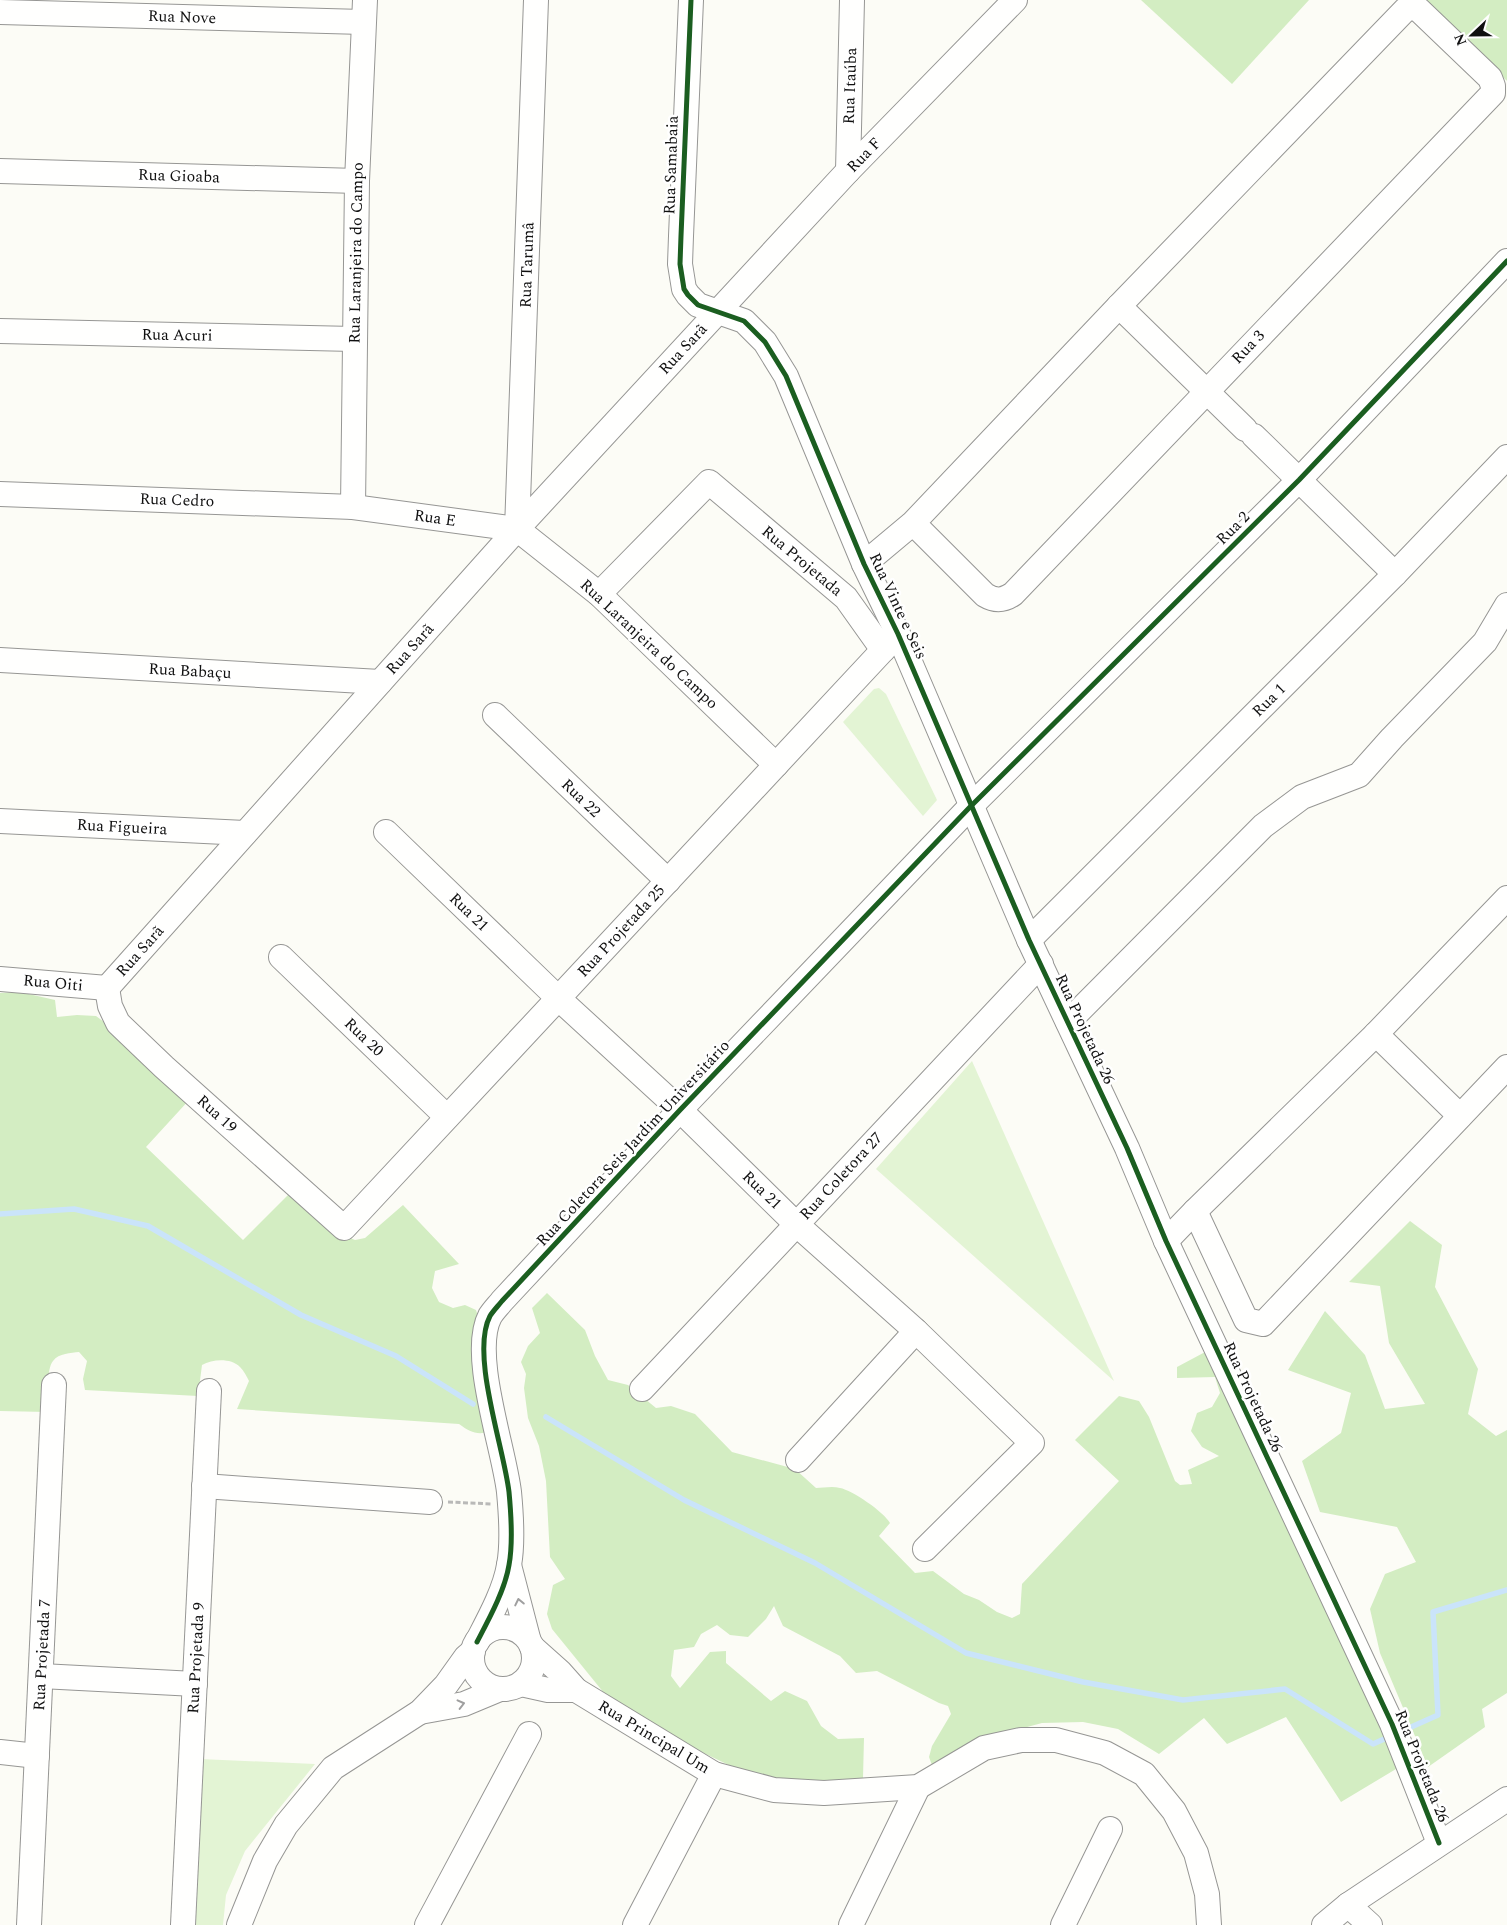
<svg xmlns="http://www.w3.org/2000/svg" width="1507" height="1925" font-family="Spectral,serif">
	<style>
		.green { fill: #e3f4d4 }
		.forest { fill: #d3edc2 }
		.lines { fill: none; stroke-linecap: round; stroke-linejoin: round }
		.stream { stroke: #cae4fa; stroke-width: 5.5 }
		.minor-casing { stroke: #969694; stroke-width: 26 }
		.path { stroke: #b9b9b8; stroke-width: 3; stroke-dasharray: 5 2.5; stroke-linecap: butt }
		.minor { stroke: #fffffe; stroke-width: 24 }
		.cycleway-casing { stroke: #fff; stroke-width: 8 }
		.cycleway { stroke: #1b5e20; stroke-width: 5 }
		.oneway { stroke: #9f9f9f }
		.labels { text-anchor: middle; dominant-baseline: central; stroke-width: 5; stroke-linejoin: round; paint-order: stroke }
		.street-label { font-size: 16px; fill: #101010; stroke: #fff }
	</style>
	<rect width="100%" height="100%" fill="#fcfcf6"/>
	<g class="green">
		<polygon points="879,688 886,694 937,800 923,816 843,722 874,689"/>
		<polygon points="972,1061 1114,1381 876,1169"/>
		<polygon points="200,1759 315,1764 245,1851 226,1895 223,1925 192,1925"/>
	</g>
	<g class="forest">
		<polygon points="1141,0 1309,0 1232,84"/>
		<polygon points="1424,0 1507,0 1507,81"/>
		<path d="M20,992L55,1000L57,1017L77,1015L96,1016L127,1039L190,1099L146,1147L243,1240L291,1192L345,1236L355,1240L365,1238L403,1205L459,1264L435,1271L432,1288L439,1302L453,1308L465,1305L476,1310L480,1323L489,1432C476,1435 470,1432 459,1424L237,1409L249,1381C247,1377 244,1371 240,1367C231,1358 213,1359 202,1365L198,1396L85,1390L83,1379L87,1361L79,1352C71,1353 59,1353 53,1361C46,1369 48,1401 47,1412L0,1411V993Z"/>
		<polygon points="1410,1221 1442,1245 1435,1287 1478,1369 1468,1414 1496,1436 1507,1430 1507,1693 1482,1709 1485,1727 1428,1767 1380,1653 1370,1609 1385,1574 1416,1562 1397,1527 1320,1512 1302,1461 1341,1433 1351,1393 1288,1370 1325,1311 1365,1355 1385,1409 1425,1404 1389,1343 1380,1286 1349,1282"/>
		<path d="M547,1293L585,1330L595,1356L608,1380L628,1385L656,1408L671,1406L695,1414L732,1452L795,1469L816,1488C823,1488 832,1486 840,1488C852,1490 884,1512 890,1523L879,1536L915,1573L933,1571L964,1594L979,1600L997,1612L1012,1618L1020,1614L1022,1584L1119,1481L1075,1440L1119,1396L1139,1401L1149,1417L1175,1481L1180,1485L1192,1484L1188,1470L1219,1456L1202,1447L1191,1431L1197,1413L1212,1407L1220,1393L1215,1377L1177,1378V1367L1207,1351L1406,1763L1341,1802L1286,1717L1227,1744L1204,1718L1159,1754L1118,1729L1083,1722L1042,1723L1012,1731L933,1768L929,1757L932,1746L951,1714L948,1706L939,1703L877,1671L856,1673L840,1656L783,1626L774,1606L766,1619L748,1637L730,1635L717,1625L701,1634L694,1647L674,1650L671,1676L680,1688L710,1652L726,1651V1663L771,1701L785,1691L807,1701L821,1726L838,1739L864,1738L863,1778L847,1784L756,1778L691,1747L635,1713L604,1693L552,1629L547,1614L553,1585L565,1579L550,1557L546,1481L539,1446L528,1418L524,1388L526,1374L521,1362L528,1346L540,1333L532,1308Z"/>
	</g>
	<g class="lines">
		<g class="stream">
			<polyline points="0,1214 74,1209 148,1226 301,1315 396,1356 473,1404"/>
			<polyline points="546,1417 684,1500 815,1563 966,1653 1083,1682 1183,1700 1285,1689 1373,1744 1391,1736"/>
			<polyline points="1400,1732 1438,1715 1433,1612 1507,1590"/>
		</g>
		<defs>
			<g id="minor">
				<polyline points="691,0 681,236 680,264 684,289 688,295 698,305 744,321 765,342 786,376 864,564 898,634 1029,940 1127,1148 1166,1241 1392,1724 1439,1843"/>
				<polyline points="0,12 363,22"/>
				<polyline points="0,171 357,181"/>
				<polyline points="848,171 852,0"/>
				<polyline points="1119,306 1245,429"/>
				<polyline points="0,331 354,339"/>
				<polyline points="1254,436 1395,574"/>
				<polyline points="0,494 353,507 517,529"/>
				<polyline points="353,507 357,181 365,0"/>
				<polyline points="517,529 536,0"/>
				<polyline points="517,529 599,594 776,765"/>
				<path d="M864,564L913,523L1119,306L1405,10L1412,8L1419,10L1490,78L1493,86V93L1013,594C1003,601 995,601 985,595L913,523"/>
				<polyline points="599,594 709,482 846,598 883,650"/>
				<polyline points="0,660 380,682"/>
				<polyline points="495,715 668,881"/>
				<polyline points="0,821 245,833"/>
				<polyline points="386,832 558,998 680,1110 796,1224 916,1331 1032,1443 925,1549"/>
				<polyline points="1029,940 1395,574 1507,457"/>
				<polyline points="281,957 447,1117"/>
				<polyline points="0,979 107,988"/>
				<polyline points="107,988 517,529 848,171 1015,0"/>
				<polyline points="107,988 110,1006 118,1023 164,1067 344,1228 898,634"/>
				<polyline points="1068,1022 1263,826 1302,797 1359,775 1392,738 1485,642 1507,605"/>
				<polyline points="1376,1034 1460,1116"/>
				<polyline points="1195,1211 1246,1320 1263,1324 1507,1067"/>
				<polyline points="1166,1241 1195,1211 1376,1034 1507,898"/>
				<polyline points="642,1389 1041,964"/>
				<polyline points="798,1460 916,1331"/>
				<polyline points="204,1486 430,1502"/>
				<polyline points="509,1565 528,1638"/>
				<circle cx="503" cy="1658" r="31"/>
				<path d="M477,1642C489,1619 505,1590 509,1565C513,1544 511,1513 509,1492C504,1448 470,1354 490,1316C493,1311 498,1306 502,1301L680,1110L970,807L1299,480L1507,261"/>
				<polyline points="532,1647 560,1672 576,1690 714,1774 774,1790 824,1793 918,1787 984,1748 1021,1740 1056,1740 1105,1753 1144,1774 1174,1811 1196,1853 1207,1894 1209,1925"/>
				<polyline points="41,1676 195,1684"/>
				<polyline points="521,1684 548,1690 576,1690"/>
				<polyline points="420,1712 464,1704 500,1689"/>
				<polyline points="0,1752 37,1756"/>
				<polyline points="1348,1905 1370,1925"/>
				<polyline points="29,1925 54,1385"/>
				<polyline points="183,1925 209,1391"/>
				<polyline points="239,1925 265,1861 286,1825 333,1768 420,1712 446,1685 466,1657 473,1651"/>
				<polyline points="427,1925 529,1734"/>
				<polyline points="635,1925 714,1774"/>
				<polyline points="851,1925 918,1787"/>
				<polyline points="1063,1925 1110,1829"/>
				<polyline points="1324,1925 1348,1905 1507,1799"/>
			</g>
		</defs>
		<use href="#minor" class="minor-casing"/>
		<polyline class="path" points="448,1502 492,1504"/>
		<use href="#minor" class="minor"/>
		<defs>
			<g id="cycleway">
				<polyline points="691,0 681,236 680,264 684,289 688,295 698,305 744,321 765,342 786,376 864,564 898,634 1029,940 1127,1148 1166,1241 1392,1724 1439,1843"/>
				<path d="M477,1642C489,1619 505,1590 509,1565C513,1544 511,1513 509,1492C504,1448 470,1354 490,1316C493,1311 498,1306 502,1301L680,1110L970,807L1299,480L1507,261"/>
			</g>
		</defs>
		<use href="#cycleway" class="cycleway-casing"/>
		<use href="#cycleway" class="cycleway"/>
	</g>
	<defs><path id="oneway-chevron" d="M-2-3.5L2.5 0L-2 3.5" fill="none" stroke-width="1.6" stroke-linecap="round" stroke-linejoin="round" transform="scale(1.25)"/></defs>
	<g class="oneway">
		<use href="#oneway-chevron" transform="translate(519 1602) rotate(-102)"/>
		<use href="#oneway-chevron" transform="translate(461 1704) rotate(-14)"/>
	</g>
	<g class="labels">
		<g class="street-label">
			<text transform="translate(182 17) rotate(2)">Rua Nove</text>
			<text transform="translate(850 86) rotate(-88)">Rua Itaúba</text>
			<text transform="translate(864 155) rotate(-46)">Rua F</text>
			<text transform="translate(671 165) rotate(-88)">Rua Samabaia</text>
			<text transform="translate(179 176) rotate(2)">Rua Gioaba</text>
			<text transform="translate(356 253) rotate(-89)">Rua Laranjeira do Campo</text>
			<text transform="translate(527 265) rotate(-88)">Rua Tarumâ</text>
			<text transform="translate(177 335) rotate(1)">Rua Acuri</text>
			<text transform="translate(1248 347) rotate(-46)">Rua 3</text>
			<text transform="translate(683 349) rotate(-47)">Rua Sarã</text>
			<text transform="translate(177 500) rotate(2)">Rua Cedro</text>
			<text transform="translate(435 518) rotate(8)">Rua E</text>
			<text transform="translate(1233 528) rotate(-45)">Rua 2</text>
			<text transform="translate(802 561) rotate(40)">Rua Projetada</text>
			<text transform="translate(898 606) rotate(65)">Rua Vinte e Seis</text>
			<text transform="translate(649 644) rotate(43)">Rua Laranjeira do Campo</text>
			<text transform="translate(410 649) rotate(-48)">Rua Sarã</text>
			<text transform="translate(190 671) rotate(3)">Rua Babaçu</text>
			<text transform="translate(1269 700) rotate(-45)">Rua 1</text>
			<text transform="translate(581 798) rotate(44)">Rua 22</text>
			<text transform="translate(122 827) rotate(3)">Rua Figueira</text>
			<text transform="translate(469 912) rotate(44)">Rua 21</text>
			<text transform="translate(621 931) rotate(-47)">Rua Projetada 25</text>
			<text transform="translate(140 951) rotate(-48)">Rua Sarã</text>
			<text transform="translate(53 983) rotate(5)">Rua Oiti</text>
			<text transform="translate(1085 1029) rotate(65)">Rua Projetada 26</text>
			<text transform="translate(364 1037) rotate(44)">Rua 20</text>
			<text transform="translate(217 1114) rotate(42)">Rua 19</text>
			<text transform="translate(633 1143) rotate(-47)">Rua Coletora Seis Jardim Universitário</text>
			<text transform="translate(841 1176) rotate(-47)">Rua Coletora 27</text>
			<text transform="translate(762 1190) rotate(44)">Rua 21</text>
			<text transform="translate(1253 1397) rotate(65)">Rua Projetada 26</text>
			<text transform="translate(42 1655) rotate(-87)">Rua Projetada 7</text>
			<text transform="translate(196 1658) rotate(-87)">Rua Projetada 9</text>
			<text transform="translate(654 1737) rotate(31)">Rua Principal Um</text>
			<text transform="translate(1422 1766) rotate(68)">Rua Projetada 26</text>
		</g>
	</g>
	<g transform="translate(1472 35) rotate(248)" stroke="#ffffff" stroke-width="4" paint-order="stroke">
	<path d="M0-4L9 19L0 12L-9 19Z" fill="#101010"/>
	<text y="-8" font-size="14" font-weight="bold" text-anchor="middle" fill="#101010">N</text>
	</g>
</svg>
